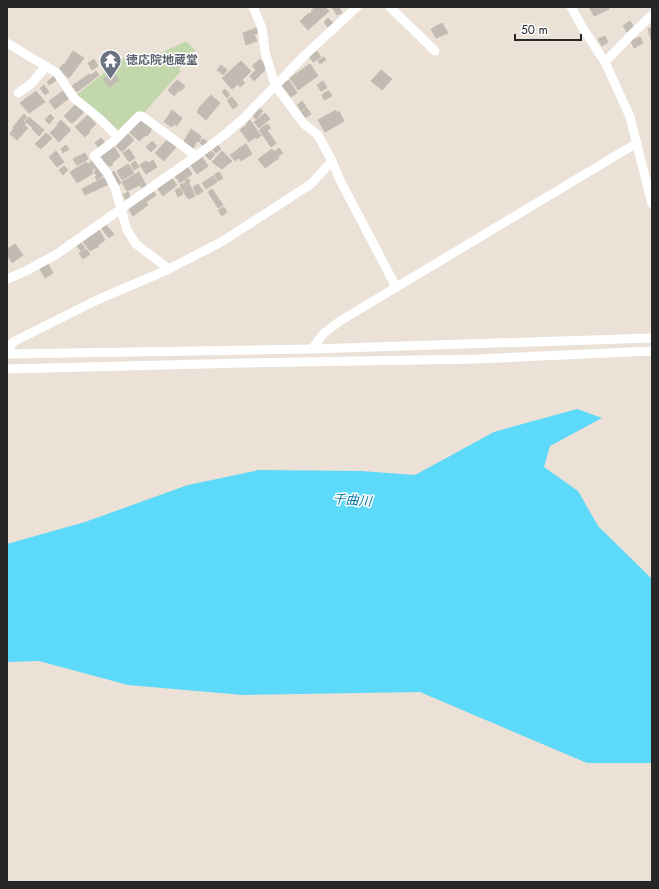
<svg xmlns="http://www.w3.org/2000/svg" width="659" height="889" font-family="Jost,'Noto Sans JP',sans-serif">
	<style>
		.cemetery { fill: #c3d7ac }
		.water { fill: #5dd9f9 }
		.building { fill: #c2bbb3; stroke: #c6bdb0 }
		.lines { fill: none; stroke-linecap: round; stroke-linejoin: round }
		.minor { stroke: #fff; stroke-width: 9 }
		.labels { text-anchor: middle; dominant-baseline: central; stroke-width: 3; stroke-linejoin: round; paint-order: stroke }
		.worship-label { font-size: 12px; font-weight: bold; fill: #5b616d; stroke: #fff; text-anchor: start }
		.water-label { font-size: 13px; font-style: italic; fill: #0174a0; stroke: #fff }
	</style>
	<rect width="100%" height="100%" fill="#ebe1d6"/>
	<polygon class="cemetery" points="186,41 195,50 179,69 181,71 144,113 121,130 117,131 76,95 131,52 140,63"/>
	<polygon class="water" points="577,409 602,418 550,446 544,467 578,491 598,526 652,579 652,763 587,763 420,692 243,695 128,685 39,661 7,662 7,544 85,522 188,485 259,470 361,471 415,475 494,432"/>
	<g class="building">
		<polygon points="314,7 325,7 329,11 308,30 300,21 309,13 310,14 312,12 311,11 314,8"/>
		<polygon points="332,7 339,7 342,13 337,15"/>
		<polygon points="589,7 608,7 609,9 594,16"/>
		<polygon points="328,18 333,23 328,27 324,22"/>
		<polygon points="630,21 634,27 627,32 623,26"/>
		<polygon points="442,23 448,33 436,38 431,29"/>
		<polygon points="652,27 652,40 651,40 648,29"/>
		<polygon points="256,28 258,33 254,34 257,41 246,45 243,33"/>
		<polygon points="605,36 608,42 602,46 598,39"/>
		<polygon points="640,37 643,43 634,48 631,41"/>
		<polygon points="73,51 84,58 69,78 59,70 63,64 64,65"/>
		<polygon points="317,51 321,57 313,62 309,56"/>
		<polygon points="324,57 326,60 320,64 318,61"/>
		<polygon points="94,59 98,66 92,70 88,63"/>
		<polygon points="260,59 265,65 264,66 266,69 254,81 250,76 256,70 252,66"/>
		<polygon points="241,61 251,71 242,80 245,83 240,87 238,84 232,89 222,78"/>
		<polygon points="310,64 318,76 298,90 290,78"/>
		<polygon points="221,65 227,70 223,75 217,70"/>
		<polygon points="381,70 392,79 382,90 371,81"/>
		<polygon points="96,71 99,75 77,92 72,86 86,76 90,74 91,75"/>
		<polygon points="113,72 119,80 109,87 103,79"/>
		<polygon points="54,76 57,80 49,85 47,82"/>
		<polygon points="177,80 185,86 181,91 179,90 174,96 168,90"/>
		<polygon points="289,80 297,93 291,97 282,85"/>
		<polygon points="323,81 327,88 321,91 317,85"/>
		<polygon points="44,85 49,92 45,95 40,88"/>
		<polygon points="225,89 230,95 227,98 222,92"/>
		<polygon points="36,91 45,102 29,113 20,103"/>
		<polygon points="63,91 68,99 55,109 49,101"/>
		<polygon points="327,91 327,92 329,91 332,96 324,100 322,95"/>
		<polygon points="211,95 220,103 206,120 197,112 199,110 198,109"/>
		<polygon points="232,97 238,105 233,109 227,100"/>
		<polygon points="302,101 306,107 301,111 297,105"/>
		<polygon points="76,104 84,112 73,123 70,122 64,116"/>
		<polygon points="258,107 263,111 256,119 251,114"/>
		<polygon points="307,108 311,114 305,118 301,112"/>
		<polygon points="172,110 182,118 177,126 174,124 172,127 164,122"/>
		<polygon points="336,110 337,113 339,111 344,121 325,132 318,120"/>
		<polygon points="265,113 270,119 259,128 254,122"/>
		<polygon points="24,114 27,117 23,121 26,123 24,125 28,128 17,140 10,134 14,128 13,127"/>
		<polygon points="50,114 54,118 49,124 45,120"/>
		<polygon points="88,115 96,124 89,131 90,132 85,137 75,127"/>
		<polygon points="29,117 44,130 39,136 33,130 32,127 25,121"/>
		<polygon points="141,119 152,129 150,131 151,132 147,136 146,135 139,141 129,132"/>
		<polygon points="61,120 71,130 59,142 50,133 58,125 57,124"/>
		<polygon points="250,120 261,136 256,139 255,137 249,142 240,130 247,125 246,124"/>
		<polygon points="267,124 271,128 267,130 276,143 271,147 259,130"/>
		<polygon points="191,129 201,136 199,142 197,141 193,149 183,143"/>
		<polygon points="46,133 52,138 41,149 35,144"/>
		<polygon points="127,133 134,140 122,152 116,146"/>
		<polygon points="101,138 105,143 99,148 95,143"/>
		<polygon points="202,139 207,141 204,146 200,143"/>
		<polygon points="167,140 176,147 164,161 155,153"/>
		<polygon points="152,141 157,146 151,152 146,147"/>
		<polygon points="246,144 252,154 241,161 239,158 235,161 230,155 239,149 239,148"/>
		<polygon points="66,145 69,149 63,153 61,149"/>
		<polygon points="218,145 221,149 216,153 212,149"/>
		<polygon points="114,147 120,156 112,163 113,164 110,167 108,165 106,166 100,157"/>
		<polygon points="279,148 283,153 278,156 279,158 265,168 258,159 272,149 274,152"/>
		<polygon points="129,149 135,158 129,162 123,153"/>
		<polygon points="210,150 215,154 210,160 205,155"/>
		<polygon points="56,151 64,162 57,167 49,157"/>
		<polygon points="222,151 232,161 222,169 212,162"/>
		<polygon points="85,153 88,159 77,165 73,159"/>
		<polygon points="201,156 208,166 197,174 190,164"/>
		<polygon points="94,160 104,175 97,180 95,177 97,176 94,172 96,171 90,162"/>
		<polygon points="153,160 157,167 146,174 140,165 146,161 148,163"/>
		<polygon points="135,161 139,167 134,170 131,164"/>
		<polygon points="86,162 88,164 90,163 93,168 92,174 77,183 70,172"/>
		<polygon points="128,164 134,173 122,180 117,171"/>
		<polygon points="64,166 68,170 63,175 59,170"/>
		<polygon points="187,166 192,174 180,183 174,175"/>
		<polygon points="114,171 121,183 117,186 110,174"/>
		<polygon points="139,172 147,187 143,190 140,185 127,191 122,182"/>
		<polygon points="219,172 223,178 218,181 214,175"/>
		<polygon points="213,176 217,182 206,189 202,183"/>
		<polygon points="105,177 109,184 85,195 82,189"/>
		<polygon points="171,177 177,185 163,196 157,188"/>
		<polygon points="189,179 190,182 189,183 195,196 189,199 188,197 187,198 180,185 186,182 185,180"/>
		<polygon points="198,184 203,191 197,195 193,187"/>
		<polygon points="180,188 183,194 178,197 175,190"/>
		<polygon points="212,189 223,205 218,208 208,192"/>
		<polygon points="153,191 156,195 146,202 148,205 133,216 128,208"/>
		<polygon points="128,192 131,199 127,201 123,195"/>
		<polygon points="224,207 227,212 222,216 218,210"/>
		<polygon points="106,225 114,234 109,238 102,229"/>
		<polygon points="99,230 105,240 98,245 99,246 90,251 83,242"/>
		<polygon points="81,243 85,248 81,251 77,246"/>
		<polygon points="15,244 23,255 12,263 7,255 7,249"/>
		<polygon points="86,249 90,254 83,259 79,253"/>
		<polygon points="48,264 53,273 45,278 40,269"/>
	</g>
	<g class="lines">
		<g class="minor">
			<polyline points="253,7 262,28 265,52 275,85 304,124 318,135 332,161 340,180 396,287"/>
			<polyline points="390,7 435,51"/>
			<polyline points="571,7 584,30 605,62 630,117 652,204"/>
			<polyline points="7,43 57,73 74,98 100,119 118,137 139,116 142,116 196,156"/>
			<polyline points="605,62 632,34 652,15"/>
			<polyline points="18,93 31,84 46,66"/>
			<polyline points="118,137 114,141 94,156 107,173 115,188 127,230 136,244 169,269"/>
			<polyline points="7,279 26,271 57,254 196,156 223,136 243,119 306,54 357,7"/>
			<polyline points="312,349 324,333 340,321 637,143"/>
			<polyline points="7,352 13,342 97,300 167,270 223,241 311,184 332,161"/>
			<polyline points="7,354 312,349 652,338"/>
			<polyline points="7,369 244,363 477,359 652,351"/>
		</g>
	</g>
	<defs>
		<symbol id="temple-pin" viewBox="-11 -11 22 30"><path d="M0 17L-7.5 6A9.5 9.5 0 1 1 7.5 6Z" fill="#6b7280" stroke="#fff"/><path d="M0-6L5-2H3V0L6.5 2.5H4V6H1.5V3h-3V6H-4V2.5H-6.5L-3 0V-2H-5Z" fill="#fff"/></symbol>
	</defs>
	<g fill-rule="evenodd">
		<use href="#temple-pin" x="98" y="48" width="25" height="34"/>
	</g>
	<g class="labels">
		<g class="worship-label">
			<text x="126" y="60">徳応院地蔵堂</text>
		</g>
		<g class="water-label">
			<text transform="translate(352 500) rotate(4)">千曲川</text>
		</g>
	</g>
	<rect width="659" height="889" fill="none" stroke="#272727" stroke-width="16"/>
	<path d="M515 34v6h66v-6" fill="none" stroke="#272727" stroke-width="2"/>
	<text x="521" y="34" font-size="12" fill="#272727" stroke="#ffffff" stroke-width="3" paint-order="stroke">50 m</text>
</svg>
